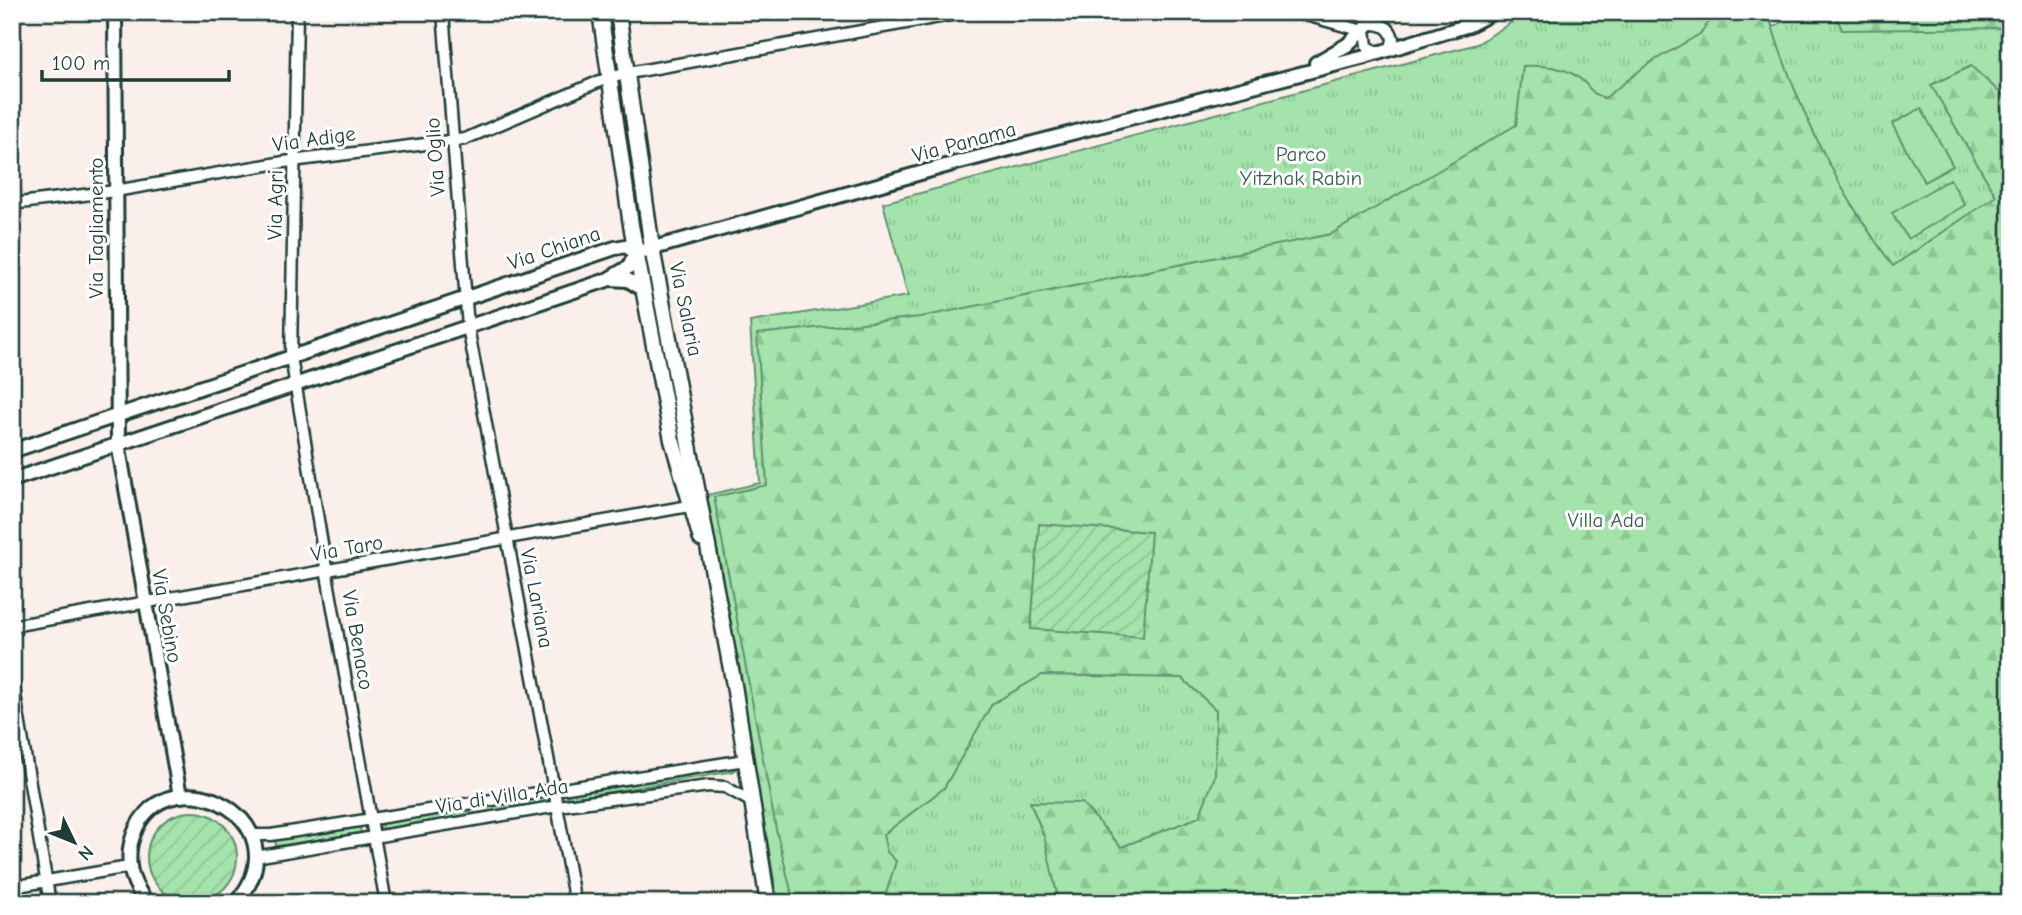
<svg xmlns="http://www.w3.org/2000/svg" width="2022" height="915" font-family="'Comic Neue',sans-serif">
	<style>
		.grass { fill: url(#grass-tufts); stroke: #629070; stroke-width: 2 }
		.forest { fill: url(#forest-firs); stroke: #629070; stroke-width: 2 }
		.garden { fill: url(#garden-furrows); stroke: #629070; stroke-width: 2 }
		.pitch { fill: #a4e3ab; stroke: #629070; stroke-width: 2 }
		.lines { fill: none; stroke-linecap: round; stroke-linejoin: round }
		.minor-casing { stroke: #1f3d34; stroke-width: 15 }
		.tertiary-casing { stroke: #1f3d34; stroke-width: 18 }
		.secondary-casing { stroke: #1f3d34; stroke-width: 19 }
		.minor { stroke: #fff; stroke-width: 10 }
		.tertiary { stroke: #fff; stroke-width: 12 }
		.secondary { stroke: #fff; stroke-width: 14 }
		.labels { text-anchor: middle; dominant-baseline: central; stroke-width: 6; stroke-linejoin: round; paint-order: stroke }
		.street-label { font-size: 21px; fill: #1f3d34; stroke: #fff }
		.park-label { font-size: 21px; fill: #3a5e4c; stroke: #fff }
	</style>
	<defs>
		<pattern id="grass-tufts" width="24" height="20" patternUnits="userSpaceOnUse" patternTransform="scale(1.75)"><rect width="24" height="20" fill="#a4e3ab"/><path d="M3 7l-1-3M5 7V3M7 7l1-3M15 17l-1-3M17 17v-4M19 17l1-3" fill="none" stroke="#8dc494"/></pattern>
		<pattern id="forest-firs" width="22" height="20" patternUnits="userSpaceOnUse" patternTransform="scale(1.75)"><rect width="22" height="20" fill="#a4e3ab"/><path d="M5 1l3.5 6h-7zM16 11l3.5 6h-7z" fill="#8dc494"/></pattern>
		<pattern id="garden-furrows" width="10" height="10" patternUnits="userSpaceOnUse" patternTransform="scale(1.75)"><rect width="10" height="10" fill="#a4e3ab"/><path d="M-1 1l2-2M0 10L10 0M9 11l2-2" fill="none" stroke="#8dc494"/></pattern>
	</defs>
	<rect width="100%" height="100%" fill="#faefeb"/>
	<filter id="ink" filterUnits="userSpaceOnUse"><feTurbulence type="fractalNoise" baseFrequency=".0143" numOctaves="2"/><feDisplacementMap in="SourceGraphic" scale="14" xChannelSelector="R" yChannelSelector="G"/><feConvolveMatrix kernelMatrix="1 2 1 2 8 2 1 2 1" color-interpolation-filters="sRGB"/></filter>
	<g filter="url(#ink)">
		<g class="grass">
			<polygon points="1528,12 1774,12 1769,17 1773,27 1800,12 2010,12 2010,903 778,903 707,495 760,483 750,322 908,296 883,203 1477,44"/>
			<polygon points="734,766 737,768 734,771 568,799 567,793"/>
			<polygon points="548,796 549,802 382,829 381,823"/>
			<polygon points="360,827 361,833 276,846 275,840"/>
		</g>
		<g class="forest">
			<path d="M1716,12H1776L1770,20C1797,107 1839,193 1893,266L1996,196L1931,85L1971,66L2010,102V903H1059L1044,836L1030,802L1082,803L1121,847L1199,817L1215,776L1216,710L1182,678L1042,675L992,704L944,788L883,835L887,852L896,861L883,903H794L776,829L714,497L767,485L757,334L921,317L1331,234L1516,125L1523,66C1544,65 1566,66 1583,81C1592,90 1592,95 1605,98L1648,64L1700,34Z"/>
			<polygon points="1834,12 2010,12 2010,28 1842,30"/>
		</g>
		<g class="garden">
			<polygon points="1039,524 1151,532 1143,637 1031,629"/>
			<circle cx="192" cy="857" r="45"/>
		</g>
		<g class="pitch">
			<polygon points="1921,108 1953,166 1924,182 1892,124"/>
			<polygon points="1950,179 1965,205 1908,239 1892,213"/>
		</g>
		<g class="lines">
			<defs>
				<g id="minor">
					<polyline points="297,12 291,357 329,586 386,903"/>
					<polyline points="443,12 468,327 575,903"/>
					<polyline points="1295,12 1363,31"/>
					<path d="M1372,24C1383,24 1391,28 1393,39L1391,49"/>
					<polyline points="1365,30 1367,46 1378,53"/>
					<polyline points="12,204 115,191 284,162 465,139 600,81 628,73 967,12"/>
					<polyline points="12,626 689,506"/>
					<polyline points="12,677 50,903"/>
					<polyline points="251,835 271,835 745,760"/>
					<polyline points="255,857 558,806 709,786 725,787 752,802"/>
					<polyline points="12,887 129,867"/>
				</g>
				<g id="tertiary">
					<polyline points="115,12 118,443 180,796"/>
					<polyline points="1316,63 1347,45 1382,12"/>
					<polyline points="643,251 956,163 1365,57 1469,25 1494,12"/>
					<polyline points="611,279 628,280 644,290"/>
					<polyline points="12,451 615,248 626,246 636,253"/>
					<polyline points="12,480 607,280 629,267 636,253"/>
					<path d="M148,903C133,886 126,865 131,843C156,744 310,816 236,903"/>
				</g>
				<g id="secondary">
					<polyline points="600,12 631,225 672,440 701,539"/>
					<polyline points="618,12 652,248 734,685 768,903"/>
				</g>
			</defs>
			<use href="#minor" class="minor-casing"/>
			<use href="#tertiary" class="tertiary-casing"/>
			<use href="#secondary" class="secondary-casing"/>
			<use href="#minor" class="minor"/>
			<use href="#tertiary" class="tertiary"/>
			<use href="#secondary" class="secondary"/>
		</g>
	</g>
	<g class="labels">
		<g class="street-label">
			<text transform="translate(314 139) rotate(-8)">Via Adige</text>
			<text transform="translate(964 142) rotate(-15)">Via Panama</text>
			<text transform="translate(435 157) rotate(-94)">Via Oglio</text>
			<text transform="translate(275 205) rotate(-89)">Via Agri</text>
			<text transform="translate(96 228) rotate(-90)">Via Tagliamento</text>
			<text transform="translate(554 248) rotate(-19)">Via Chiana</text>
			<text transform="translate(686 309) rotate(78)">Via Salaria</text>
			<text transform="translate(347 548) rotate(-10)">Via Taro</text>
			<text transform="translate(537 598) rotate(79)">Via Lariana</text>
			<text transform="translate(167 616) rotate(80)">Via Sebino</text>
			<text transform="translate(358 640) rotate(80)">Via Benaco</text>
			<text transform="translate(502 796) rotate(-9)">Via di Villa Ada</text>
		</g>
		<g class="park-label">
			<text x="1301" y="154">Parco<tspan x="1301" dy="24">Yitzhak Rabin</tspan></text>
			<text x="1606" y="520">Villa Ada</text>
		</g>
	</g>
	<rect width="2022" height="915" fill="none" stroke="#fff" stroke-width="42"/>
	<rect x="21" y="21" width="1980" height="873" fill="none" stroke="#1f3d34" stroke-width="2.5" filter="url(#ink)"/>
	<g transform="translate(74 842) rotate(133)" stroke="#ffffff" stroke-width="5" paint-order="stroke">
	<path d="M0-5L12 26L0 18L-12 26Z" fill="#1f3d34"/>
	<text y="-10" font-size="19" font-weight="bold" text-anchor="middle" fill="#1f3d34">N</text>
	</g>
	<path d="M42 70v10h187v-10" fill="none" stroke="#1f3d34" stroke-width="3.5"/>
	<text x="52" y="70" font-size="21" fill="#1f3d34" stroke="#ffffff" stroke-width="5" paint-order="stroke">100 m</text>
</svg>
